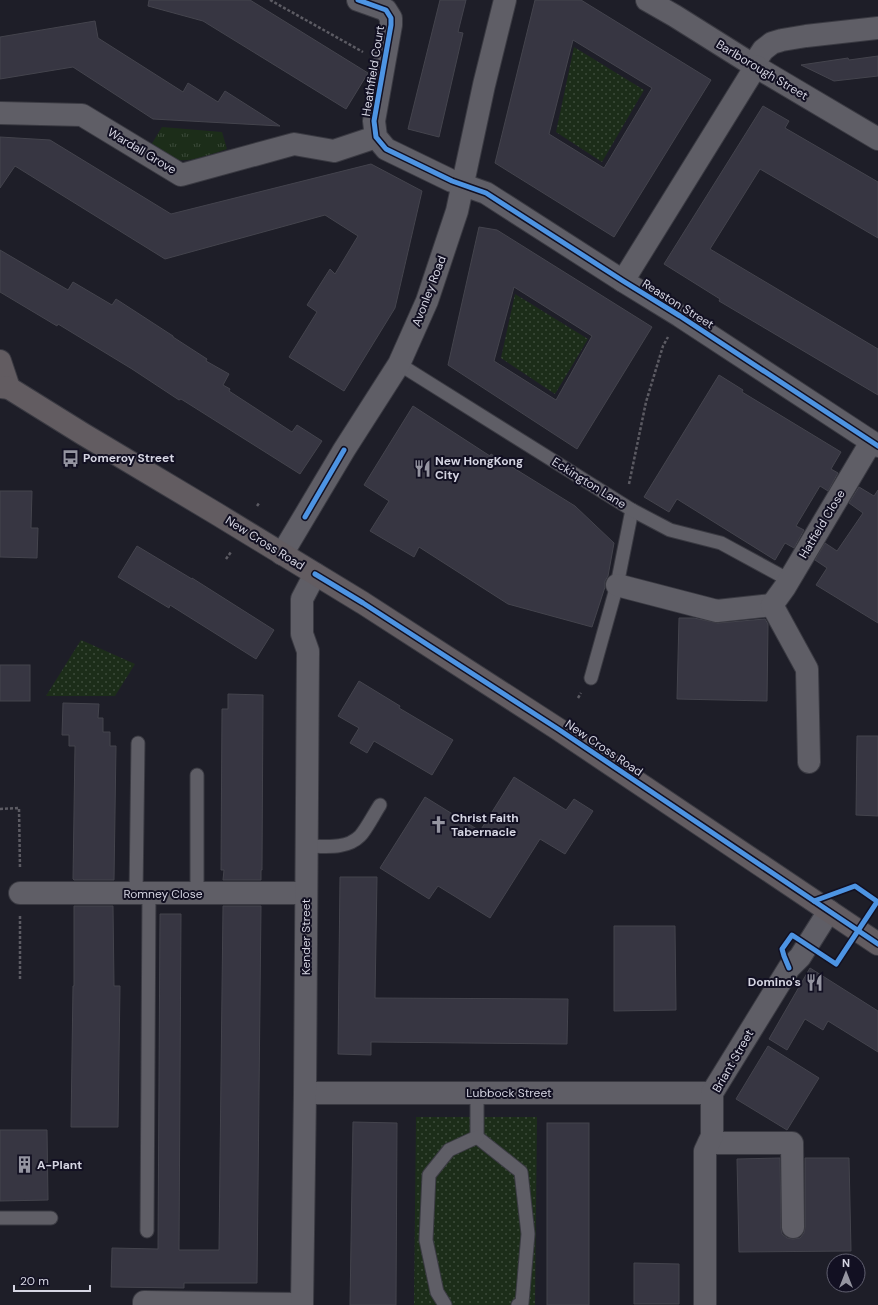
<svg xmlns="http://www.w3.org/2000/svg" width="878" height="1305" font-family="'DM Sans',sans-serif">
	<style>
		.grass { fill: url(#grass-tufts) }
		.park { fill: url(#park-dots) }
		.building { fill: #373642; stroke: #44444d; fill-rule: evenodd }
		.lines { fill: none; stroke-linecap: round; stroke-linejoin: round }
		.service-casing { stroke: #3a3a42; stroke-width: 15 }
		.minor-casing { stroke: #3a3a42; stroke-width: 24 }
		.trunk-casing { stroke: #3a3a42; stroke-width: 24 }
		.path { stroke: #5c5b63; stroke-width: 2.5; stroke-dasharray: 3 2; stroke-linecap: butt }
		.service { stroke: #5f5e66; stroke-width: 13 }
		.minor { stroke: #5f5e66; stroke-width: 22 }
		.trunk { stroke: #625c61; stroke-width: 22 }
		.cycleway-casing { stroke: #121022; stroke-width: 8 }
		.cycleway { stroke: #4d94e3; stroke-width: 5 }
		.labels { text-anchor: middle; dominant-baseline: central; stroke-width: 4; stroke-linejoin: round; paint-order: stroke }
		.street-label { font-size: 12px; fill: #d5d5e2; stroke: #121022 }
		.poi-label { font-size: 12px; font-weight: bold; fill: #d5d5e2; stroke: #121022; text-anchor: start }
	</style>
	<defs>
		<pattern id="grass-tufts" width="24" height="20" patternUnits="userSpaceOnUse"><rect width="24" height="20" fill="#1c2d19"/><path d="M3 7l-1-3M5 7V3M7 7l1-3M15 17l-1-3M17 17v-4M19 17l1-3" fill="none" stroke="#3c4b3a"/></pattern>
		<pattern id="park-dots" width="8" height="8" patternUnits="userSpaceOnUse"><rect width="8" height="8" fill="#1c2d19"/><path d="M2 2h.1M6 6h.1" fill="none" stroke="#3c4b3a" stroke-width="1.8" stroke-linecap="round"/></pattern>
	</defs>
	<rect width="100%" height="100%" fill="#1e1e28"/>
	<path class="grass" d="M162,127L222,132L227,149C214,153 188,164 175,159C167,156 159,149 151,145Z"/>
	<g class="park">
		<polygon points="574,47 644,90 602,162 556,132"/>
		<polygon points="515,294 588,339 555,394 501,358"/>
		<polygon points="81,640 135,664 115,696 46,696"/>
		<polygon points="416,1117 537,1117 535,1305 414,1305"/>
	</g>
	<g class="building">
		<polygon points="149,0 250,0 368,73 346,109 203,21 148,6"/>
		<polygon points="440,0 466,0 458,32 463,33 439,137 408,129"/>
		<path d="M535,0H581L711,80L614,237L495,163ZM573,40L652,88L604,168L549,134Z"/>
		<polygon points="95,21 98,38 183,92 188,83 218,102 225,91 280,126 153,119 73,67 0,79 0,37"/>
		<polygon points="878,56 878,76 834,81 801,65 848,58 849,60"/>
		<polygon points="763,106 789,121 785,128 878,182 878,238 760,169 710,249 878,349 878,395 719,301 720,299 664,264"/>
		<polygon points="0,137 50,140 171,214 371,164 422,191 395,308 344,391 289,357 317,312 307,305 330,269 335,274 358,236 325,215 165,259 15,166 0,188"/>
		<path d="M479,227L497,230L652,327L577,449L448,365ZM514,287L592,336L556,400L494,361Z"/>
		<polygon points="0,250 68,290 73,282 112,305 116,299 173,336 173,337 207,359 206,361 229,374 223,385 230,389 229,391 292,432 297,425 322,441 300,474 181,399 179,400 132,369 58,324 57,326 0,292"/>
		<polygon points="719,375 743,390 742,392 841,452 831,469 838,473 828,491 820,486 796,526 804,530 794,548 785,543 775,560 677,499 669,512 644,497"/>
		<polygon points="413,406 490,456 491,454 575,506 614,543 608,576 605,581 605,587 592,627 508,604 419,547 414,557 370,531 389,501 364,485"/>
		<polygon points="859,487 874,496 878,490 878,623 816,585 827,568 815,560 825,543 837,551 863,513 849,503"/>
		<polygon points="0,491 32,491 31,528 38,528 37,558 0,557"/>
		<polygon points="137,546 192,579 192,578 274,630 256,659 170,605 169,608 118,577"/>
		<polygon points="679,618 694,618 718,623 765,619 768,624 767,701 677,699"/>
		<rect x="0" y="665" width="30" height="36"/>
		<polygon points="359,681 400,706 399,708 453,740 432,775 374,741 367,753 350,743 359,728 338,716"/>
		<polygon points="228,694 263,695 262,870 261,870 261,880 223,880 224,870 221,870 222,709 228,709"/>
		<polygon points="63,703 99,704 98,718 103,718 103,732 110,732 110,746 116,746 114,880 74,880 73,879 75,746 69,746 69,735 62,735"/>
		<polygon points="857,736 878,736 878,816 856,815"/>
		<polygon points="514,777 566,810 574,799 593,811 565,854 540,839 490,918 438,886 429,899 380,868 425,797 480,831"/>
		<polygon points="340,877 377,877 375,998 568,999 567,1044 371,1042 371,1055 338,1054"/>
		<polygon points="74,906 113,906 114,986 120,986 118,1127 71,1127 73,986 74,986"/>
		<polygon points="223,906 261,906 257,1283 184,1283 184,1288 111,1287 112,1248 158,1249 160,914 181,914 179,1250 219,1250"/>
		<polygon points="614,926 675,926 676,1010 614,1011"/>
		<polygon points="810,968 878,1011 878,1052 828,1021 823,1030 805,1019 787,1050 769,1039"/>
		<polygon points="768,1046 819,1078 787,1130 736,1099"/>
		<polygon points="353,1122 397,1123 396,1305 350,1305"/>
		<rect x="547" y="1123" width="42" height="182"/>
		<polygon points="0,1130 47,1130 48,1200 0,1201"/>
		<polygon points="780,1158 781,1228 782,1234 787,1238 793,1239 800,1238 804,1233 805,1227 805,1158 849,1158 851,1251 739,1252 737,1159"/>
		<polygon points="634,1263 679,1264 679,1304 634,1304"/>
	</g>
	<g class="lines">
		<defs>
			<g id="service">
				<polyline points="399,364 632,510 617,585 591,678"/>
				<polyline points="632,510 670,530 721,543 789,580"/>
				<polyline points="197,775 197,893"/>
				<path d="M306,846C324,846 346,850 360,836C366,830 374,814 380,805"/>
				<polyline points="136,894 138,743"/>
				<polyline points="477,1137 521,1172 528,1234 522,1303 518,1305"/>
				<polyline points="477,1137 477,1093"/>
				<polyline points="0,1218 51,1218"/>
				<polyline points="147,1231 149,894"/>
				<polyline points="445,1305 437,1292 426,1240 429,1175 449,1150 477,1137"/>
			</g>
			<g id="minor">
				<polyline points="358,0 386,10 391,18 391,25 374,121 376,137 386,149 452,181 486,193 623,281 680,316 878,446"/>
				<polyline points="647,0 675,16 753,65 878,139"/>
				<polyline points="753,65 763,50 772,43 782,40 806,36 878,28"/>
				<polyline points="0,113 82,115 181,175 294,144 334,151 376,137"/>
				<polyline points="623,281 756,66"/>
				<polyline points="282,554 344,450 399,364 427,301 457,211 484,85 505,0"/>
				<polyline points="617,585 717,611 772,605"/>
				<polyline points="809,762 807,669 772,605 785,587 871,442"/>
				<polyline points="20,893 306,893"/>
				<polyline points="305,1093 712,1093"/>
				<polyline points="709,1143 792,1143 793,1227"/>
				<polyline points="144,1305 144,1302 302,1304"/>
				<polyline points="302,1305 305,1093 308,651 302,634 302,599 315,574"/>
				<polyline points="705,1305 705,1151 712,1136 712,1093 789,968 800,957 829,911"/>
			</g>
			<g id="trunk">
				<polyline points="0,361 9,388"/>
				<polyline points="0,387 9,388 83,434 217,514 363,603 558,729 878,944"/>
			</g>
		</defs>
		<use href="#service" class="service-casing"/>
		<use href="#minor" class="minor-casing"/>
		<use href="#trunk" class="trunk-casing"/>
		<g class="path">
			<polyline points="270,0 363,52"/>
			<polyline points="629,484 646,402 663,346 668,337"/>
			<polyline points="257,506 260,502"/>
			<polyline points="226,559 231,552"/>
			<polyline points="578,698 581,693"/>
			<polyline points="0,809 19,808 20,869"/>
			<polyline points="20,916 20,980"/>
		</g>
		<use href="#service" class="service"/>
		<use href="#minor" class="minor"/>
		<use href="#trunk" class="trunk"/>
		<defs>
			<g id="cycleway">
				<polyline points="358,0 386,10 391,18 391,25 374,121 376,137 386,149 452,181 486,193 623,281 680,316 878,446"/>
				<polyline points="305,517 344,450"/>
				<polyline points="315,574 363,603 558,729 878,944"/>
				<polyline points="814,901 855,886 878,902"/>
				<polyline points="789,968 784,956 782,949 792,935 836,964 877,902"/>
			</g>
		</defs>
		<use href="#cycleway" class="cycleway-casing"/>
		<use href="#cycleway" class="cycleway"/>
	</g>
	<defs>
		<symbol id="bus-bare" viewBox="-9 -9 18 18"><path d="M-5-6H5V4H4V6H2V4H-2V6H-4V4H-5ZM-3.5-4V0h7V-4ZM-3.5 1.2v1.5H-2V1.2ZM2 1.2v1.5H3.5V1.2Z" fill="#9595a1" stroke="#121022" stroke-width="2.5" paint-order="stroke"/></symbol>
		<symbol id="restaurant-bare" viewBox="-9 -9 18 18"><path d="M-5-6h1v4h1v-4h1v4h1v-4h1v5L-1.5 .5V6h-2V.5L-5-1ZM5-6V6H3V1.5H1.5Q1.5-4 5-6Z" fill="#9595a1" stroke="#121022" stroke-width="2.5" paint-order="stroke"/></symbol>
		<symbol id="church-bare" viewBox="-9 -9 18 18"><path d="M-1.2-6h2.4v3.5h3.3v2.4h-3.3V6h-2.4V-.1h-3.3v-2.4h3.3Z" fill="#9595a1" stroke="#121022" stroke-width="2.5" paint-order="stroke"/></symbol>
		<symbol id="building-bare" viewBox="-9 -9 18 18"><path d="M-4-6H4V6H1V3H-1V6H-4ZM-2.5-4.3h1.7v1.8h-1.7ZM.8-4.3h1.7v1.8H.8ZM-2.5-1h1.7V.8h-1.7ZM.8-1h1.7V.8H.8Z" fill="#9595a1" stroke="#121022" stroke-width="2.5" paint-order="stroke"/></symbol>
	</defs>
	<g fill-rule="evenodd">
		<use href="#bus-bare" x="58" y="446" width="25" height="25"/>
		<use href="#restaurant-bare" x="410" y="456" width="25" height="25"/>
		<use href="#church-bare" x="426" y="812" width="25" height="25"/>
		<use href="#restaurant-bare" x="802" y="970" width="25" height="25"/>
		<use href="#building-bare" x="12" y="1152" width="25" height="25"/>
	</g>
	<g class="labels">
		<g class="street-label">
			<text transform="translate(762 70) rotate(31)">Barlborough Street</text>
			<text transform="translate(373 71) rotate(-81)">Heathfield Court</text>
			<text transform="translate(142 151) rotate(31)">Wardall Grove</text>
			<text transform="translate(429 291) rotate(-69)">Avonley Road</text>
			<text transform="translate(678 304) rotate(32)">Reaston Street</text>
			<text transform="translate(589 483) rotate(32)">Eckington Lane</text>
			<text transform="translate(822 524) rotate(-59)">Hatfield Close</text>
			<text transform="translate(265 543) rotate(32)">New Cross Road</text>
			<text transform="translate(604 748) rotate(34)">New Cross Road</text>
			<text x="163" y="894">Romney Close</text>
			<text transform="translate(306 937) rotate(-90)">Kender Street</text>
			<text transform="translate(733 1061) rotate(-60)">Briant Street</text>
			<text x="509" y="1093">Lubbock Street</text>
		</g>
		<g class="poi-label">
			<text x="83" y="458">Pomeroy Street</text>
			<text x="435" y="461">New HongKong<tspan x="435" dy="14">City</tspan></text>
			<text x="451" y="818">Christ Faith<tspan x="451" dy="14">Tabernacle</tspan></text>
			<text x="801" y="982" text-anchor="end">Domino's</text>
			<text x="37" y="1165">A-Plant</text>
		</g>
	</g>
	<g transform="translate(846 1273)"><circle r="19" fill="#121022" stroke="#605f6f"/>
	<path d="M0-3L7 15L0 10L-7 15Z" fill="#9595a1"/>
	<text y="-6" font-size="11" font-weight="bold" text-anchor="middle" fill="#d5d5e2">N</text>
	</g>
	<path d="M14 1285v6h76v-6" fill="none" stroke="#d5d5e2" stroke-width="2"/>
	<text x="20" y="1285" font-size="12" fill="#d5d5e2" stroke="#121022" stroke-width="3" paint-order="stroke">20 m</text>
</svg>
